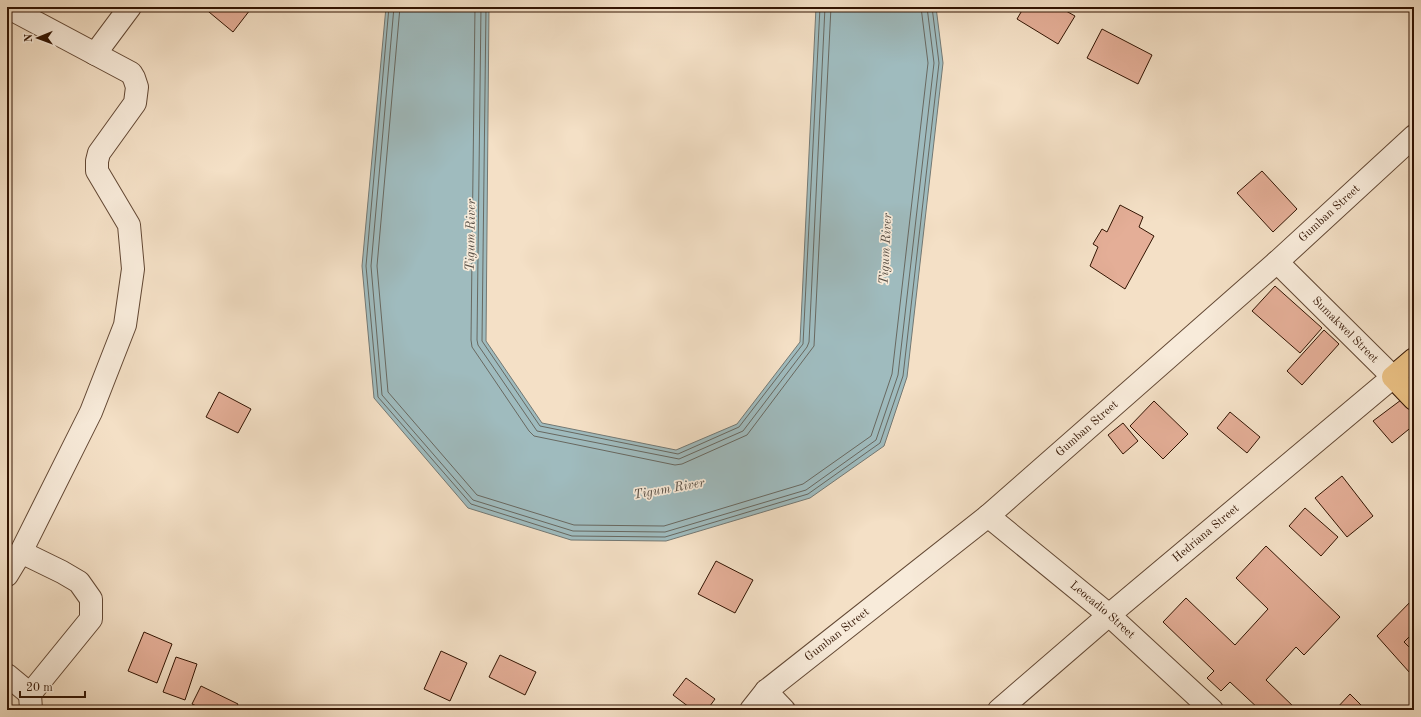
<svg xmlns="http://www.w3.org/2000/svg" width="1421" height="717" font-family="'Old Standard TT',serif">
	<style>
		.water { fill: #9fbbbe; stroke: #737873 }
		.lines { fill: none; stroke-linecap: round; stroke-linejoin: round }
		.shore { stroke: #686860; stroke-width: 1 }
		.building { fill: #e4ae97; stroke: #321402 }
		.minor-casing { stroke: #624733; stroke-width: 24 }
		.major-casing { stroke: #321402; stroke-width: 24 }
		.minor { stroke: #f8ebda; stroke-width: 22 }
		.major { stroke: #eac083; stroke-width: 22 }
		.labels { text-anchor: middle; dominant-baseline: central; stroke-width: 3.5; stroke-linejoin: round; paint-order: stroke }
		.street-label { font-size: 12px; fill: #321402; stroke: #f8ebda }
		.water-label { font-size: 13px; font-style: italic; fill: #584e44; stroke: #f8ebda }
	</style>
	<rect width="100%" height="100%" fill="#f4e0c6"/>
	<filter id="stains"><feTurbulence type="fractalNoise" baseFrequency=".005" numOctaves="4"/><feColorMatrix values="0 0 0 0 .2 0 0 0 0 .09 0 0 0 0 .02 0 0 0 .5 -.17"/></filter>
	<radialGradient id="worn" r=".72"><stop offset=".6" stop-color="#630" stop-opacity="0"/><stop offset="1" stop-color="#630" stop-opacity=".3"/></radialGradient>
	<polygon class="water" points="386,7 489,7 486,341 542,423 676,450 737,424 800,342 816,7 936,7 943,63 907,377 884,446 810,498 666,541 571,540 468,508 374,398 362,266"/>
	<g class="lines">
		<g class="shore">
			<polyline points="389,7 366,266 378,397 471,504 572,536 665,537 808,494 880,443 903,376 939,63 932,7"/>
			<polyline points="394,7 371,266 382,395 473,500 573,531 665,532 806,490 876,440 898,375 934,63 927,7"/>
			<polyline points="400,7 377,266 388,392 477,495 574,525 664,526 803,484 871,436 892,374 928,63 921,7"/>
			<polyline points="475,7 471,340 472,347 529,431 534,436 675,465 682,464 747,435 814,346 831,7"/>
			<polyline points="481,7 477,340 478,345 537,431 679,459 743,431 807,347 809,342 825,7"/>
			<polyline points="486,7 482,341 540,426 678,454 739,427 803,344 820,7"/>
		</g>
	</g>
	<g class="building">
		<polygon points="203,7 246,7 250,10 233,32"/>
		<polygon points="1024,7 1059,7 1075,16 1058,44 1017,19"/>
		<polygon points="1102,29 1152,55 1138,84 1087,58"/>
		<polygon points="1262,171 1297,209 1273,232 1237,193"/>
		<polygon points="1120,205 1143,217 1139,227 1154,236 1125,289 1090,266 1098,247 1093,244 1102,229 1107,232"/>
		<polygon points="1275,286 1322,328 1300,353 1252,311"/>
		<polygon points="1324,330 1339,344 1302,385 1287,371"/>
		<polygon points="219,392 251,409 238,433 206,417"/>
		<polygon points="1401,400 1414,414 1414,425 1392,443 1373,421"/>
		<polygon points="1154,401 1188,434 1163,459 1130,426"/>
		<polygon points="1230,412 1260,437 1247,453 1217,428"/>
		<polygon points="1123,423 1138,441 1123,454 1108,435"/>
		<polygon points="1342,476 1373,516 1347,537 1315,498"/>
		<polygon points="1305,508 1338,537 1321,556 1289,526"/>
		<polygon points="1266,546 1340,617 1304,655 1296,647 1266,680 1297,710 1260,710 1230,682 1221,691 1207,678 1214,671 1163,622 1186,598 1235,645 1268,609 1236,578"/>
		<polygon points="716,561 753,580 735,613 698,594"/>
		<polygon points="1414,598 1414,632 1405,641 1414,651 1414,668 1410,673 1377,636"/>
		<polygon points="144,632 172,644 157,683 128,671"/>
		<polygon points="1414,632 1414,652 1404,642"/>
		<polygon points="441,651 467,663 450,701 424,689"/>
		<polygon points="500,655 536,672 525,695 489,677"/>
		<polygon points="176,657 197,664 185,700 163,692"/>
		<polygon points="686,678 715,699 707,710 693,710 673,695"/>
		<polygon points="201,686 238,704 235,710 205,710 192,704"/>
		<polygon points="1350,694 1366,710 1335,710"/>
	</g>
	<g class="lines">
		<defs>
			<g id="minor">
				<polyline points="7,7 131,73 134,78 137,87 135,103 99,153 97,161 97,171 129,225 133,269 125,325 91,412 21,552 62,572 79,582 91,599 91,619 30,694 31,710"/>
				<polyline points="95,54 130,7"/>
				<path id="s1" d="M988,516L1109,615L1212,710"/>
				<polyline points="7,575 21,552"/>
				<polyline points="7,675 30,694"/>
				<polyline points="766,691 784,710"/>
				<path id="s2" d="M751,710L766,691L988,516L1277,262L1414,136"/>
				<path id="s3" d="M999,710L1109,615L1393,377L1277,262"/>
			</g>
			<polyline id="major" points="1414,359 1393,377 1414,399"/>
		</defs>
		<use href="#minor" class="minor-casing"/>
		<use href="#major" class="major-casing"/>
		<use href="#minor" class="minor"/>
		<use href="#major" class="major"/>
	</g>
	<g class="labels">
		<g class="street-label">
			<text stroke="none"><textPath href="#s2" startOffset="763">Gumban Street</textPath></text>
			<text transform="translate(1345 330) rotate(45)">Sumakwel Street</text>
			<text stroke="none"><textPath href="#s2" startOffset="439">Gumban Street</textPath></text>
			<text stroke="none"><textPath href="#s3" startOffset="272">Hedriana Street</textPath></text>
			<text stroke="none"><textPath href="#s1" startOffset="148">Leocadio Street</textPath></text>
			<text stroke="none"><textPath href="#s2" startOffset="115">Gumban Street</textPath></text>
		</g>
		<g class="water-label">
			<text transform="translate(471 235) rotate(-89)">Tigum River</text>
			<text transform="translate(886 249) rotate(-87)">Tigum River</text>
			<text transform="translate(669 489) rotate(-10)">Tigum River</text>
		</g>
	</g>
	<rect width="1421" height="717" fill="none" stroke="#f4e0c6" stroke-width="24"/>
	<rect x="8" y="8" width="1405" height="701" fill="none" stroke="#321402" stroke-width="2"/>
	<rect x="12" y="12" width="1397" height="693" fill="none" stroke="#321402"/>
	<g transform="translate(38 38) rotate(269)" stroke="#f8ebda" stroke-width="3" paint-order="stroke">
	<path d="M0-3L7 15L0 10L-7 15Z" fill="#321402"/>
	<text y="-6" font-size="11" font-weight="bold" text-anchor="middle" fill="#321402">N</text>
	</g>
	<path d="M20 691v6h65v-6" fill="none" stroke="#321402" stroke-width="2"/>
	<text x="26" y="691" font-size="12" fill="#321402" stroke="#f8ebda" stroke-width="3" paint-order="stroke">20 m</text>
	<rect width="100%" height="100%" filter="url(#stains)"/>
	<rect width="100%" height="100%" fill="url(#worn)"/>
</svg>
